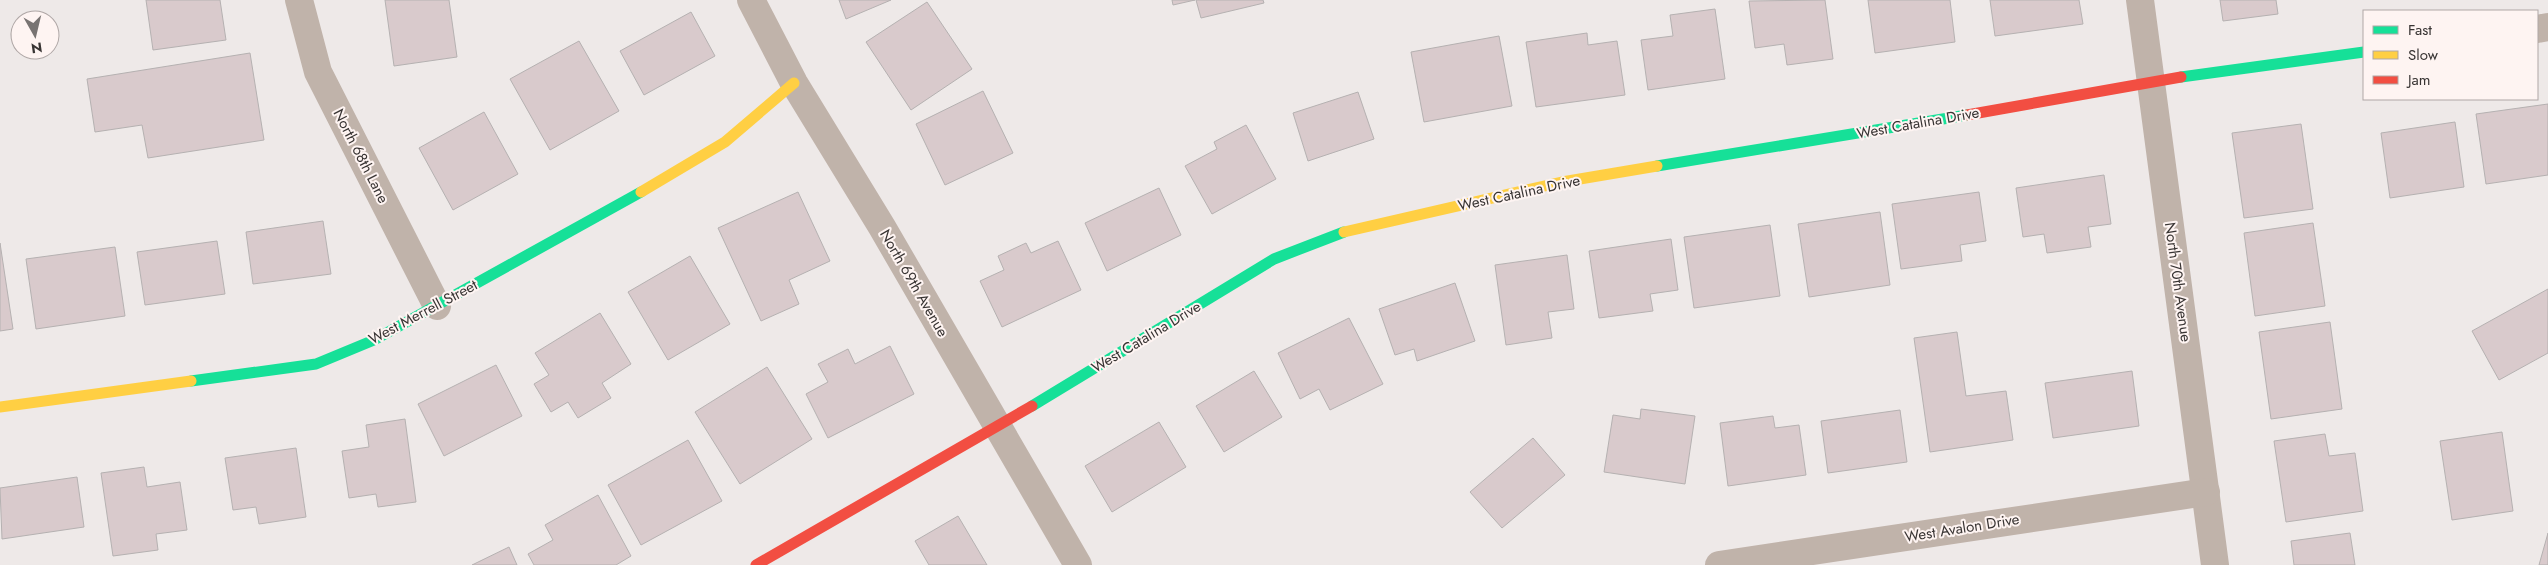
<svg xmlns="http://www.w3.org/2000/svg" width="2548" height="565" font-family="Jost,sans-serif">
	<style>
		.building { fill: #d9cacc; stroke: #b5b1b1 }
		.lines { fill: none; stroke-linecap: round; stroke-linejoin: round }
		.street { stroke: #c0b3aa; stroke-width: 28 }
		.fast { stroke: #16e098; stroke-width: 11 }
		.slow { stroke: #ffcf43; stroke-width: 11 }
		.jam { stroke: #f24e42; stroke-width: 11 }
		.labels { text-anchor: middle; dominant-baseline: central; stroke-width: 4; stroke-linejoin: round; paint-order: stroke }
		.street-label { font-size: 15px; fill: #383433; stroke: #fef4f2 }
	</style>
	<rect width="100%" height="100%" fill="#eee9e8"/>
	<g class="building">
		<polygon points="146,0 220,0 226,40 153,50"/>
		<polygon points="385,0 449,0 457,57 394,66"/>
		<polygon points="839,0 891,0 846,19"/>
		<polygon points="1172,0 1195,0 1173,5"/>
		<polygon points="1196,0 1263,0 1264,3 1201,18"/>
		<polygon points="1825,0 1833,59 1787,65 1784,44 1755,48 1749,1"/>
		<polygon points="1868,0 1950,0 1955,42 1875,53"/>
		<polygon points="1990,0 2079,0 2083,24 1995,36"/>
		<polygon points="2220,0 2276,0 2278,14 2223,21"/>
		<polygon points="927,2 972,69 911,110 866,42"/>
		<polygon points="1715,9 1725,79 1648,90 1641,40 1673,36 1670,15"/>
		<polygon points="691,12 715,56 644,95 620,51"/>
		<polygon points="1587,33 1588,45 1617,41 1625,95 1536,107 1526,42"/>
		<polygon points="1499,36 1512,106 1424,122 1411,52"/>
		<polygon points="579,41 619,111 550,150 510,79"/>
		<polygon points="250,53 264,140 148,158 142,125 95,132 87,79"/>
		<polygon points="983,91 1013,153 945,185 916,124"/>
		<polygon points="1358,92 1374,139 1308,161 1293,113"/>
		<polygon points="2548,104 2548,175 2486,184 2476,114"/>
		<polygon points="484,112 518,174 453,210 419,148"/>
		<polygon points="2455,122 2464,187 2390,198 2381,133"/>
		<polygon points="2301,124 2313,209 2244,218 2232,133"/>
		<polygon points="1246,125 1276,179 1212,214 1185,166 1217,149 1214,142"/>
		<polygon points="2104,175 2111,224 2088,227 2091,247 2047,253 2044,234 2023,237 2016,188"/>
		<polygon points="1159,188 1181,235 1107,271 1085,223"/>
		<polygon points="798,192 830,261 789,280 799,304 761,321 718,228"/>
		<polygon points="1979,192 1986,241 1960,245 1962,261 1901,269 1892,204"/>
		<polygon points="1880,212 1890,285 1809,297 1798,224"/>
		<polygon points="323,221 331,274 253,284 246,232"/>
		<polygon points="2313,223 2325,306 2255,316 2244,233"/>
		<polygon points="1770,225 1780,296 1694,308 1684,237"/>
		<polygon points="1671,239 1678,290 1650,294 1653,311 1599,318 1589,251"/>
		<polygon points="217,241 225,294 145,305 137,252"/>
		<polygon points="1058,241 1081,290 1002,327 980,281 1004,270 998,256 1026,243 1031,253"/>
		<polygon points="0,243 13,329 0,331"/>
		<polygon points="115,247 125,316 36,329 26,259"/>
		<polygon points="1567,255 1574,309 1548,312 1552,338 1506,345 1495,265"/>
		<polygon points="690,256 730,324 668,360 628,292"/>
		<polygon points="1455,283 1475,341 1417,361 1414,349 1395,355 1379,309"/>
		<polygon points="2548,289 2548,353 2499,380 2472,331"/>
		<polygon points="600,313 631,364 602,383 611,398 578,418 568,402 551,412 534,384 549,375 535,353"/>
		<polygon points="1349,318 1383,384 1330,410 1319,389 1300,399 1278,353"/>
		<polygon points="2330,322 2342,409 2271,419 2259,332"/>
		<polygon points="1957,332 1966,396 2006,391 2013,440 1930,452 1914,338"/>
		<polygon points="890,346 914,394 828,438 806,394 828,382 818,364 848,349 855,364"/>
		<polygon points="496,365 522,416 444,456 418,404"/>
		<polygon points="767,367 812,439 740,484 695,412"/>
		<polygon points="1254,371 1282,417 1224,452 1196,406"/>
		<polygon points="2132,371 2139,426 2053,438 2045,383"/>
		<polygon points="1641,409 1695,416 1685,484 1604,472 1613,415 1640,419"/>
		<polygon points="1900,410 1907,462 1828,473 1821,421"/>
		<polygon points="1773,416 1775,428 1799,425 1806,475 1728,486 1720,423"/>
		<polygon points="405,419 416,502 378,507 376,494 349,498 342,451 369,447 366,425"/>
		<polygon points="1159,422 1186,467 1112,512 1085,466"/>
		<polygon points="2502,432 2513,511 2452,520 2440,441"/>
		<polygon points="2325,434 2329,456 2355,453 2363,511 2286,522 2274,441"/>
		<polygon points="1533,438 1565,475 1502,528 1470,492"/>
		<polygon points="688,440 722,501 641,545 608,485"/>
		<polygon points="296,448 306,517 259,524 256,507 233,510 225,458"/>
		<polygon points="144,467 147,487 180,482 187,530 156,534 158,550 113,556 101,473"/>
		<polygon points="77,477 84,527 2,539 0,488"/>
		<polygon points="598,495 631,556 616,565 534,565 528,554 553,540 545,525"/>
		<polygon points="958,516 987,565 929,565 915,541"/>
		<polygon points="2350,533 2355,565 2294,565 2291,541"/>
		<polygon points="2548,533 2548,565 2539,565"/>
		<polygon points="509,547 517,565 472,565"/>
	</g>
	<g class="lines">
		<g class="street">
			<polyline points="299,0 318,72 437,306"/>
			<polyline points="751,0 794,83 882,227 1078,565"/>
			<polyline points="2140,0 2215,565"/>
			<polyline points="2537,29 2548,27"/>
			<polyline points="1719,565 2206,492"/>
		</g>
		<g class="fast">
			<polyline points="2181,77 2364,52"/>
			<polyline points="1657,166 1967,115"/>
			<polyline points="191,381 316,364 374,340 641,192"/>
			<polyline points="1032,406 1274,259 1344,232"/>
		</g>
		<g class="slow">
			<polyline points="641,192 725,142 794,83"/>
			<polyline points="1344,232 1562,182 1657,166"/>
			<polyline points="0,407 191,381"/>
		</g>
		<g class="jam">
			<polyline points="1967,115 2181,77"/>
			<polyline points="756,565 1032,406"/>
		</g>
	</g>
	<g class="labels">
		<g class="street-label">
			<text transform="translate(1918 123) rotate(-10)">West Catalina Drive</text>
			<text transform="translate(361 156) rotate(63)">North 68th Lane</text>
			<text transform="translate(1519 193) rotate(-12)">West Catalina Drive</text>
			<text transform="translate(2178 282) rotate(82)">North 70th Avenue</text>
			<text transform="translate(914 283) rotate(60)">North 69th Avenue</text>
			<text transform="translate(423 312) rotate(-28)">West Merrell Street</text>
			<text transform="translate(1146 337) rotate(-31)">West Catalina Drive</text>
			<text transform="translate(1962 528) rotate(-9)">West Avalon Drive</text>
		</g>
	</g>
	<rect x="2363" y="10" width="175" height="90" fill="#fef4f2" stroke="#afa7a6"/>
	<rect x="2373" y="26" width="25" height="8" fill="#16e098" stroke="#afa7a6"/>
	<text x="2408" y="35" font-size="15" fill="#383433">Fast</text>
	<rect x="2373" y="51" width="25" height="8" fill="#ffcf43" stroke="#afa7a6"/>
	<text x="2408" y="60" font-size="15" fill="#383433">Slow</text>
	<rect x="2373" y="76" width="25" height="8" fill="#f24e42" stroke="#afa7a6"/>
	<text x="2408" y="85" font-size="15" fill="#383433">Jam</text>
	<g transform="translate(35 35) rotate(172)"><circle r="24" fill="#fef4f2" stroke="#afa7a6"/>
	<path d="M0-4L9 19L0 12L-9 19Z" fill="#787372"/>
	<text y="-8" font-size="14" font-weight="bold" text-anchor="middle" fill="#383433">N</text>
	</g>
</svg>
